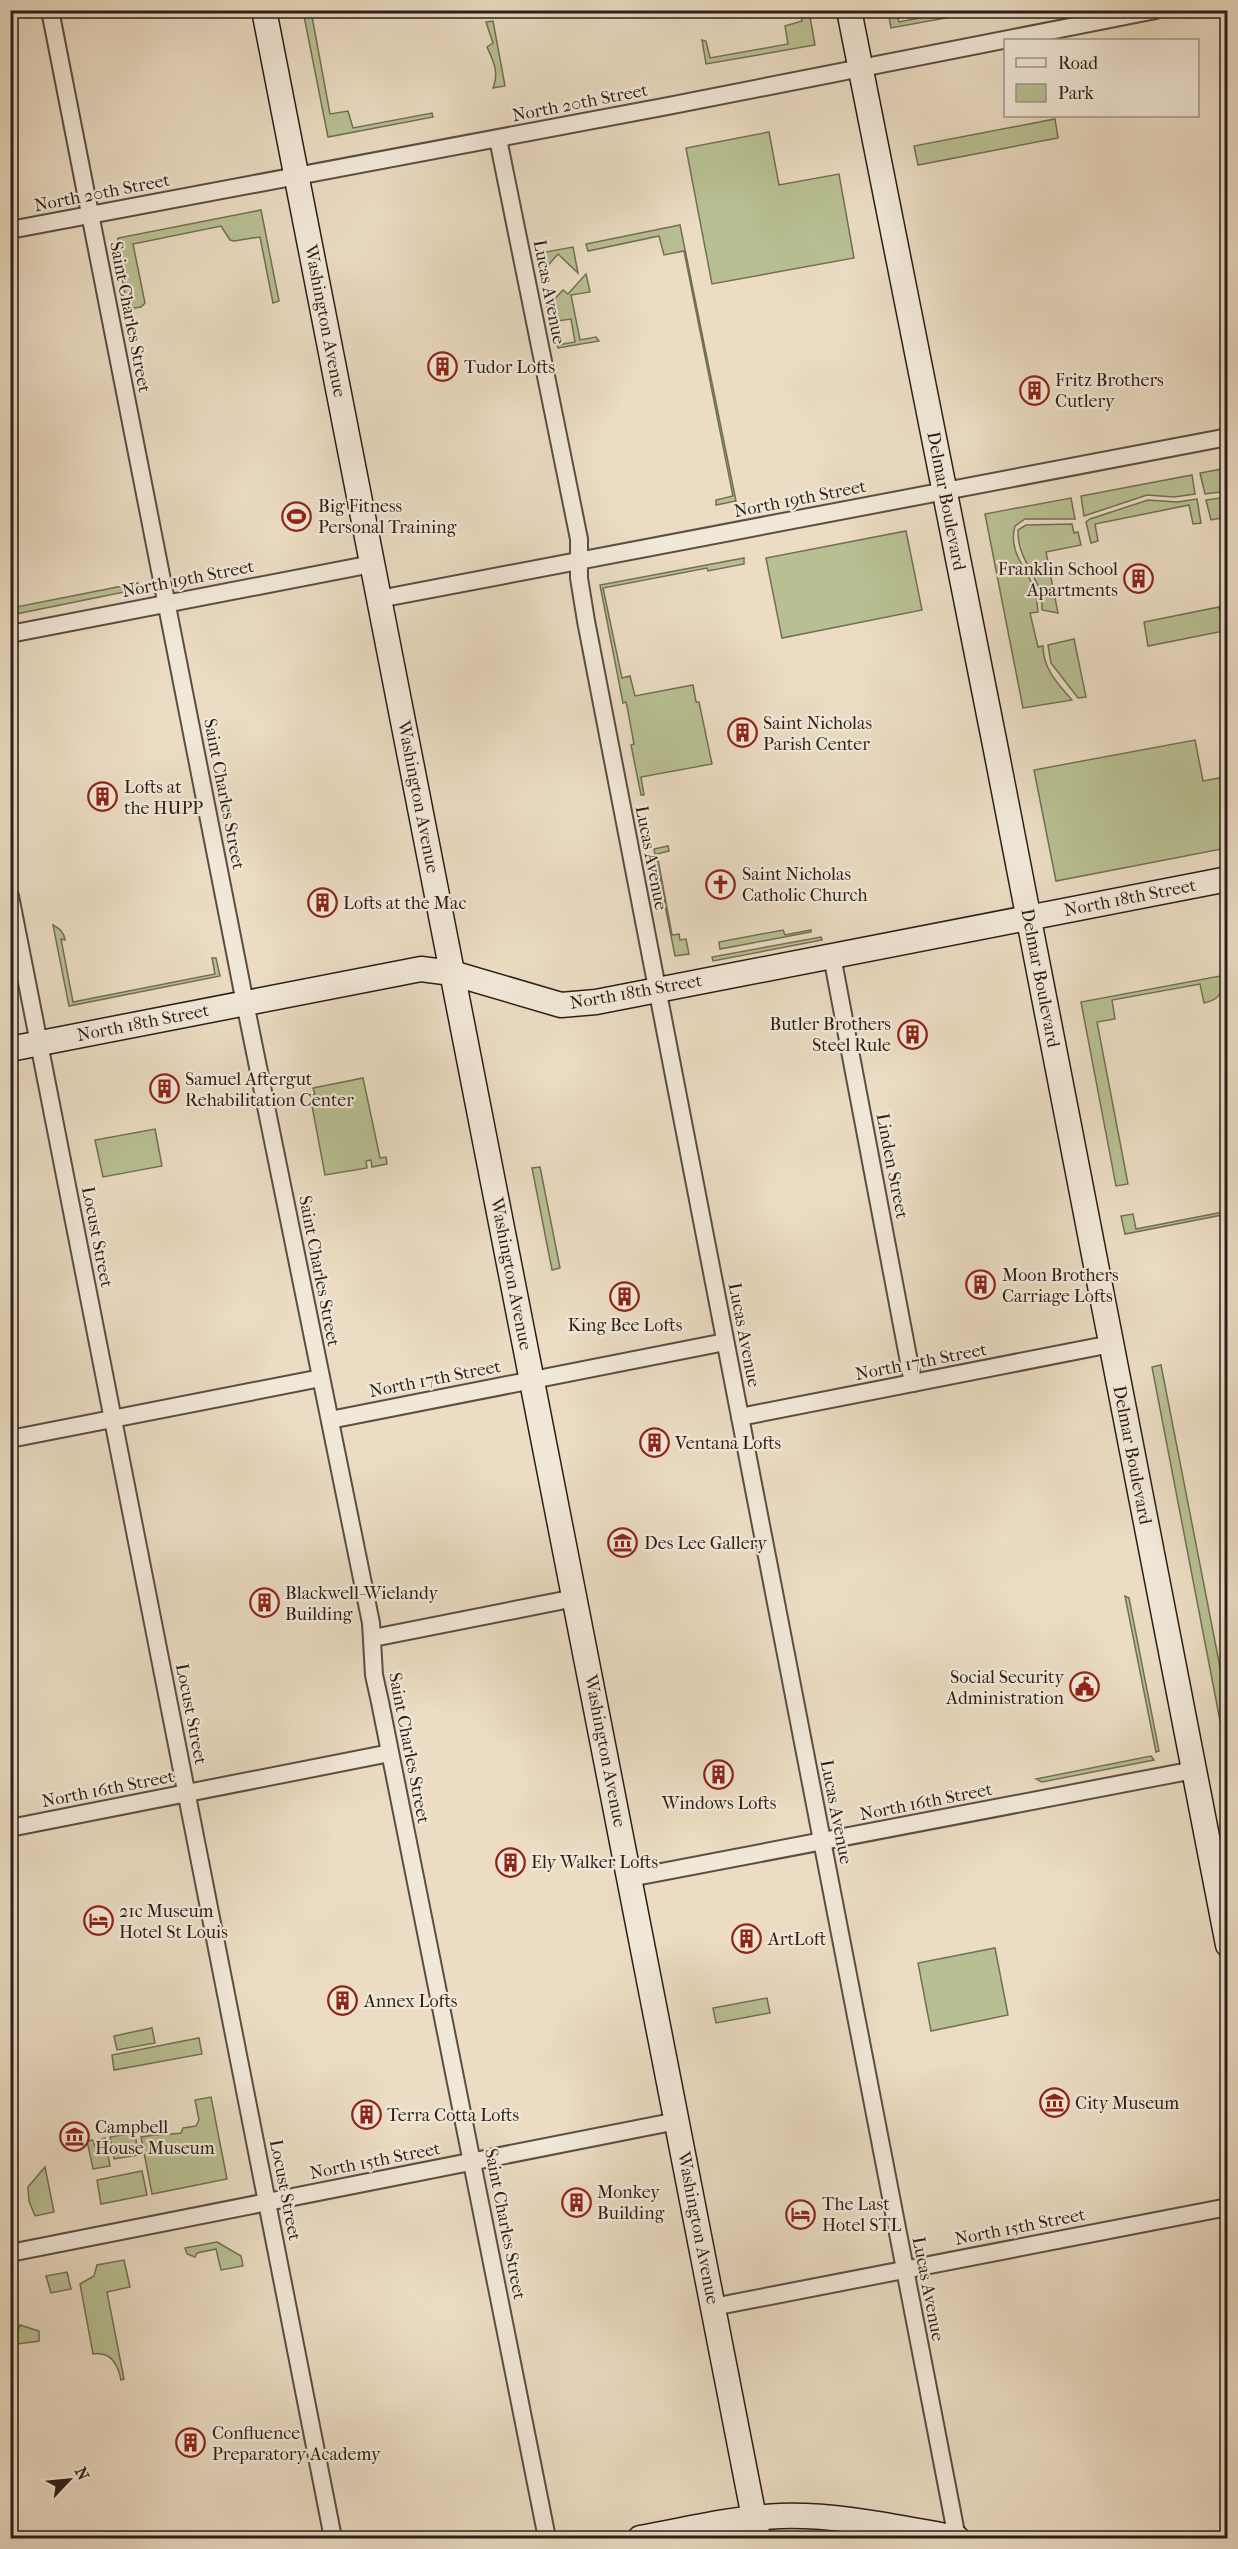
<svg xmlns="http://www.w3.org/2000/svg" width="1238" height="2549" font-family="'IM FELL French Canon',serif">
	<style>
		.green { fill: #b8c093; stroke: #726f56; stroke-width: 1.5 }
		.lines { fill: none; stroke-linecap: round; stroke-linejoin: round }
		.street-casing { stroke: #5b4e44; stroke-width: 20 }
		.secondary-casing { stroke: #2b1e19; stroke-width: 27 }
		.street { stroke: #f2e8d8; stroke-width: 16 }
		.secondary { stroke: #f2e8d8; stroke-width: 24 }
		.labels { text-anchor: middle; dominant-baseline: central; stroke-width: 4.5; stroke-linejoin: round; paint-order: stroke }
		.street-label { font-size: 18px; fill: #2b1e19; stroke: #f2e8d8 }
		.poi-label { font-size: 18px; fill: #2b1e19; stroke: #f2e8d8; text-anchor: start }
	</style>
	<rect width="100%" height="100%" fill="#ebdcc3"/>
	<filter id="stains"><feTurbulence type="fractalNoise" baseFrequency=".00333" numOctaves="4"/><feColorMatrix values="0 0 0 0 .2 0 0 0 0 .09 0 0 0 0 .02 0 0 0 .5 -.17"/></filter>
	<radialGradient id="worn" r=".72"><stop offset=".6" stop-color="#630" stop-opacity="0"/><stop offset="1" stop-color="#630" stop-opacity=".3"/></radialGradient>
	<g class="green">
		<polygon points="303,11 311,11 330,114 348,111 353,128 432,113 433,117 328,137"/>
		<polygon points="809,11 815,45 706,64 702,40 706,41 710,58 788,44 785,26 802,21 800,11"/>
		<polygon points="888,11 896,11 899,22 955,11 984,11 891,28"/>
		<path d="M493,21L505,86L493,88C499,72 494,62 487,47L493,43L486,22Z"/>
		<polygon points="1055,119 1058,138 918,165 914,146"/>
		<polygon points="769,132 779,185 839,174 854,258 712,284 686,148"/>
		<polygon points="261,210 279,301 273,303 260,237 234,241 230,240 221,226 133,244 145,303 141,307 128,309 117,254 118,238"/>
		<polygon points="680,225 736,501 716,505 716,500 733,496 684,251 664,255 659,236 588,251 586,244"/>
		<polygon points="573,247 578,273 558,254 543,271 540,253"/>
		<polygon points="586,274 590,292 571,295 580,340 596,337 599,341 558,348 557,345 575,342 571,319 550,322 547,307 563,290 568,294"/>
		<polygon points="1227,468 1227,491 1205,494 1200,473"/>
		<polygon points="1192,475 1195,494 1174,497 1147,495 1084,516 1081,496"/>
		<polygon points="1227,497 1227,517 1211,520 1206,500"/>
		<path d="M1071,498L1075,519H1025L1015,526C1008,551 1025,566 1034,588C1037,595 1037,604 1038,612L1030,613L1038,647L1043,646C1043,669 1058,684 1072,700L1023,708L985,514Z"/>
		<polygon points="1197,499 1201,523 1193,524 1189,505 1095,524 1098,541 1091,543 1086,522 1090,519 1148,500 1177,502"/>
		<path d="M1072,524L1074,533L1078,532L1081,545L1046,552L1058,613L1042,610C1043,576 1017,563 1018,530L1026,525Z"/>
		<polygon points="906,531 922,610 782,638 766,558"/>
		<polygon points="744,558 744,564 708,571 707,568 603,588 622,678 630,676 635,696 693,685 696,702 699,702 712,764 641,777 644,795 641,795 631,745 634,744 627,706 626,702 623,703 600,585"/>
		<polygon points="138,583 139,589 11,615 11,608"/>
		<polygon points="1219,607 1224,631 1148,646 1144,622"/>
		<polygon points="1074,639 1086,697 1078,698 1051,663 1048,645"/>
		<polygon points="1195,740 1203,781 1219,778 1224,780 1227,796 1227,848 1056,881 1034,770"/>
		<polygon points="668,846 669,851 657,854 672,935 679,934 680,940 686,939 689,954 675,956 654,849"/>
		<path d="M53,925C60,929 64,932 65,940L61,939L73,1002L215,974L212,958H216L220,976L69,1006Z"/>
		<polygon points="783,930 785,935 811,930 811,932 720,949 719,942"/>
		<polygon points="821,937 822,940 713,961 712,957"/>
		<path d="M1220,976C1224,991 1220,1000 1204,1003L1200,984L1112,1000L1115,1019L1097,1022L1128,1184L1116,1186L1081,1002Z"/>
		<polygon points="363,1078 380,1158 386,1157 387,1164 372,1167 371,1160 366,1161 367,1168 325,1175 310,1095 315,1094 313,1088"/>
		<polygon points="155,1129 162,1166 103,1177 95,1140"/>
		<polygon points="540,1167 560,1268 552,1270 532,1168"/>
		<polygon points="1228,1211 1227,1214 1125,1234 1121,1216 1133,1214 1136,1229"/>
		<polygon points="1161,1365 1227,1703 1227,1730 1222,1731 1152,1367"/>
		<polygon points="1125,1596 1129,1598 1159,1751 1156,1752"/>
		<polygon points="1151,1756 1154,1760 1042,1782 1036,1779"/>
		<polygon points="995,1948 1008,2015 931,2031 918,1963"/>
		<polygon points="767,1998 770,2013 716,2023 713,2008"/>
		<polygon points="152,2028 155,2043 117,2050 114,2036"/>
		<polygon points="199,2038 202,2054 114,2070 112,2055"/>
		<path d="M211,2097L227,2179L152,2194L141,2137C155,2134 167,2135 181,2133L183,2128L196,2126L199,2120L195,2100Z"/>
		<polygon points="128,2134 135,2135 139,2155 114,2159 110,2137"/>
		<polygon points="105,2138 110,2166 93,2169 87,2141 93,2140 95,2146 101,2145 101,2139"/>
		<polygon points="45,2167 54,2212 35,2216 29,2201 28,2187"/>
		<polygon points="142,2171 147,2195 101,2204 97,2180"/>
		<polygon points="217,2242 241,2256 243,2266 221,2270 216,2249 197,2253 195,2257 187,2254 185,2248"/>
		<path d="M124,2260L130,2287L107,2292L124,2379L121,2380C118,2365 111,2351 93,2354L80,2284L94,2276L97,2265Z"/>
		<polygon points="67,2272 71,2289 51,2293 46,2276"/>
		<polygon points="20,2325 39,2331 39,2341 11,2345 11,2332 17,2333"/>
	</g>
	<g class="lines">
		<defs>
			<g id="street">
				<polyline points="50,10 245,1003 371,1623 374,1675 380,1702 547,2538"/>
				<polyline points="498,139 579,539 579,578 586,621 957,2538"/>
				<polyline points="10,230 668,106 1156,10"/>
				<polyline points="379,599 1228,437"/>
				<polyline points="10,634 372,564"/>
				<polyline points="10,896 333,2538"/>
				<polyline points="832,956 913,1383"/>
				<polyline points="740,1417 1111,1344"/>
				<polyline points="330,1420 725,1342"/>
				<polyline points="10,1439 321,1378"/>
				<polyline points="373,1638 575,1598"/>
				<polyline points="10,1828 390,1753"/>
				<polyline points="630,1878 1194,1770"/>
				<polyline points="10,2253 677,2121"/>
				<polyline points="713,2307 1228,2207"/>
			</g>
			<g id="secondary">
				<polyline points="264,10 758,2538"/>
				<polyline points="849,10 996,750 1228,1945"/>
				<polyline points="10,1049 421,969 452,973 561,1005 596,1002 1228,879"/>
				<path d="M640,2538C686,2530 733,2518 780,2516C839,2514 899,2528 957,2538"/>
			</g>
		</defs>
		<use href="#street" class="street-casing"/>
		<use href="#secondary" class="secondary-casing"/>
		<use href="#street" class="street"/>
		<use href="#secondary" class="secondary"/>
	</g>
	<defs>
		<symbol id="building-ring" viewBox="-11 -11 22 22"><circle r="9.5" fill="#f2e8d8" stroke="#8f2418" stroke-width="1.5"/><path d="M-4-6H4V6H1V3H-1V6H-4ZM-2.5-4.3h1.7v1.8h-1.7ZM.8-4.3h1.7v1.8H.8ZM-2.5-1h1.7V.8h-1.7ZM.8-1h1.7V.8H.8Z" fill="#8f2418"/></symbol>
		<symbol id="stadium-ring" viewBox="-11 -11 22 22"><circle r="9.5" fill="#f2e8d8" stroke="#8f2418" stroke-width="1.5"/><path d="M0-5a6.5 5 0 1 0 0 10a6.5 5 0 1 0 0-10ZM-3.5-1.8h7v3.6h-7Z" fill="#8f2418"/></symbol>
		<symbol id="church-ring" viewBox="-11 -11 22 22"><circle r="9.5" fill="#f2e8d8" stroke="#8f2418" stroke-width="1.5"/><path d="M-1.2-6h2.4v3.5h3.3v2.4h-3.3V6h-2.4V-.1h-3.3v-2.4h3.3Z" fill="#8f2418"/></symbol>
		<symbol id="museum-ring" viewBox="-11 -11 22 22"><circle r="9.5" fill="#f2e8d8" stroke="#8f2418" stroke-width="1.5"/><path d="M0-6L6-3V-2H-6V-3ZM-5-1h2V3h-2ZM-1-1h2V3h-2ZM3-1h2V3H3ZM-6 4H6V6H-6Z" fill="#8f2418"/></symbol>
		<symbol id="civic-ring" viewBox="-11 -11 22 22"><circle r="9.5" fill="#f2e8d8" stroke="#8f2418" stroke-width="1.5"/><path d="M-.6-6.5H3V-4.5H.6V-3L4-1V1h2V6H-6V1h2V-1L-.6-3ZM-1.2 2.5V6h2.4V2.5Z" fill="#8f2418"/></symbol>
		<symbol id="hotel-ring" viewBox="-11 -11 22 22"><circle r="9.5" fill="#f2e8d8" stroke="#8f2418" stroke-width="1.5"/><path d="M-6-4.5h1.5V1H6V5H4.5V3h-9V5H-6ZM-4 0a1.8 1.8 0 1 1 3.6 0ZM.5 0V-2.5h3Q6-2.5 6 0Z" fill="#8f2418"/></symbol>
	</defs>
	<g fill-rule="evenodd">
		<use href="#building-ring" x="426" y="350" width="33" height="33"/>
		<use href="#building-ring" x="1018" y="374" width="33" height="33"/>
		<use href="#stadium-ring" x="280" y="500" width="33" height="33"/>
		<use href="#building-ring" x="1122" y="562" width="33" height="33"/>
		<use href="#building-ring" x="726" y="716" width="33" height="33"/>
		<use href="#building-ring" x="86" y="780" width="33" height="33"/>
		<use href="#church-ring" x="704" y="868" width="33" height="33"/>
		<use href="#building-ring" x="306" y="886" width="33" height="33"/>
		<use href="#building-ring" x="896" y="1018" width="33" height="33"/>
		<use href="#building-ring" x="148" y="1072" width="33" height="33"/>
		<use href="#building-ring" x="964" y="1268" width="33" height="33"/>
		<use href="#building-ring" x="608" y="1280" width="33" height="33"/>
		<use href="#building-ring" x="638" y="1426" width="33" height="33"/>
		<use href="#museum-ring" x="606" y="1526" width="33" height="33"/>
		<use href="#building-ring" x="248" y="1586" width="33" height="33"/>
		<use href="#civic-ring" x="1068" y="1670" width="33" height="33"/>
		<use href="#building-ring" x="702" y="1758" width="33" height="33"/>
		<use href="#building-ring" x="494" y="1846" width="33" height="33"/>
		<use href="#hotel-ring" x="82" y="1904" width="33" height="33"/>
		<use href="#building-ring" x="730" y="1922" width="33" height="33"/>
		<use href="#building-ring" x="326" y="1984" width="33" height="33"/>
		<use href="#museum-ring" x="1038" y="2086" width="33" height="33"/>
		<use href="#building-ring" x="350" y="2098" width="33" height="33"/>
		<use href="#museum-ring" x="58" y="2120" width="33" height="33"/>
		<use href="#building-ring" x="560" y="2186" width="33" height="33"/>
		<use href="#hotel-ring" x="784" y="2198" width="33" height="33"/>
		<use href="#building-ring" x="174" y="2426" width="33" height="33"/>
	</g>
	<g class="labels">
		<g class="street-label">
			<text transform="translate(580 103) rotate(-11)">North 20th Street</text>
			<text transform="translate(102 193) rotate(-11)">North 20th Street</text>
			<text transform="translate(549 292) rotate(79)">Lucas Avenue</text>
			<text transform="translate(130 317) rotate(79)">Saint Charles Street</text>
			<text transform="translate(325 321) rotate(79)">Washington Avenue</text>
			<text transform="translate(800 499) rotate(-11)">North 19th Street</text>
			<text transform="translate(946 501) rotate(79)">Delmar Boulevard</text>
			<text transform="translate(188 579) rotate(-11)">North 19th Street</text>
			<text transform="translate(224 794) rotate(79)">Saint Charles Street</text>
			<text transform="translate(418 797) rotate(79)">Washington Avenue</text>
			<text transform="translate(651 858) rotate(79)">Lucas Avenue</text>
			<text transform="translate(1130 898) rotate(-11)">North 18th Street</text>
			<text transform="translate(1040 978) rotate(79)">Delmar Boulevard</text>
			<text transform="translate(636 992) rotate(-10)">North 18th Street</text>
			<text transform="translate(143 1023) rotate(-11)">North 18th Street</text>
			<text transform="translate(892 1166) rotate(79)">Linden Street</text>
			<text transform="translate(97 1237) rotate(79)">Locust Street</text>
			<text transform="translate(319 1271) rotate(79)">Saint Charles Street</text>
			<text transform="translate(511 1274) rotate(79)">Washington Avenue</text>
			<text transform="translate(744 1335) rotate(79)">Lucas Avenue</text>
			<text transform="translate(921 1362) rotate(-11)">North 17th Street</text>
			<text transform="translate(435 1379) rotate(-11)">North 17th Street</text>
			<text transform="translate(1132 1455) rotate(79)">Delmar Boulevard</text>
			<text transform="translate(191 1714) rotate(79)">Locust Street</text>
			<text transform="translate(409 1748) rotate(79)">Saint Charles Street</text>
			<text transform="translate(605 1751) rotate(79)">Washington Avenue</text>
			<text transform="translate(108 1789) rotate(-11)">North 16th Street</text>
			<text transform="translate(926 1802) rotate(-11)">North 16th Street</text>
			<text transform="translate(836 1812) rotate(79)">Lucas Avenue</text>
			<text transform="translate(375 2161) rotate(-11)">North 15th Street</text>
			<text transform="translate(285 2190) rotate(79)">Locust Street</text>
			<text transform="translate(505 2224) rotate(79)">Saint Charles Street</text>
			<text transform="translate(1020 2227) rotate(-11)">North 15th Street</text>
			<text transform="translate(698 2228) rotate(79)">Washington Avenue</text>
			<text transform="translate(928 2289) rotate(79)">Lucas Avenue</text>
		</g>
		<g class="poi-label">
			<text x="464" y="367">Tudor Lofts</text>
			<text x="1055" y="380">Fritz Brothers<tspan x="1055" dy="21">Cutlery</tspan></text>
			<text x="318" y="506">Big Fitness<tspan x="318" dy="21">Personal Training</tspan></text>
			<text x="1118" y="569" text-anchor="end">Franklin School<tspan x="1118" dy="21">Apartments</tspan></text>
			<text x="763" y="723">Saint Nicholas<tspan x="763" dy="21">Parish Center</tspan></text>
			<text x="124" y="787">Lofts at<tspan x="124" dy="21">the HUPP</tspan></text>
			<text x="742" y="874">Saint Nicholas<tspan x="742" dy="21">Catholic Church</tspan></text>
			<text x="343" y="903">Lofts at the Mac</text>
			<text x="891" y="1024" text-anchor="end">Butler Brothers<tspan x="891" dy="21">Steel Rule</tspan></text>
			<text x="185" y="1079">Samuel Aftergut<tspan x="185" dy="21">Rehabilitation Center</tspan></text>
			<text x="1002" y="1275">Moon Brothers<tspan x="1002" dy="21">Carriage Lofts</tspan></text>
			<text x="625" y="1325" text-anchor="middle">King Bee Lofts</text>
			<text x="675" y="1443">Ventana Lofts</text>
			<text x="644" y="1543">Des Lee Gallery</text>
			<text x="285" y="1593">Blackwell-Wielandy<tspan x="285" dy="21">Building</tspan></text>
			<text x="1064" y="1677" text-anchor="end">Social Security<tspan x="1064" dy="21">Administration</tspan></text>
			<text x="719" y="1803" text-anchor="middle">Windows Lofts</text>
			<text x="531" y="1862">Ely Walker Lofts</text>
			<text x="119" y="1911">21c Museum<tspan x="119" dy="21">Hotel St Louis</tspan></text>
			<text x="768" y="1939">ArtLoft</text>
			<text x="364" y="2001">Annex Lofts</text>
			<text x="1075" y="2103">City Museum</text>
			<text x="387" y="2115">Terra Cotta Lofts</text>
			<text x="95" y="2127">Campbell<tspan x="95" dy="21">House Museum</tspan></text>
			<text x="597" y="2192">Monkey<tspan x="597" dy="21">Building</tspan></text>
			<text x="822" y="2204">The Last<tspan x="822" dy="21">Hotel STL</tspan></text>
			<text x="212" y="2433">Confluence<tspan x="212" dy="21">Preparatory Academy</tspan></text>
		</g>
	</g>
	<rect width="1238" height="2549" fill="none" stroke="#ebdcc3" stroke-width="36"/>
	<rect x="12" y="12" width="1214" height="2525" fill="none" stroke="#2b1e19" stroke-width="3"/>
	<rect x="18" y="18" width="1202" height="2513" fill="none" stroke="#2b1e19" stroke-width="1.5"/>
	<rect x="1004" y="39" width="195" height="78" fill="#f2e8d8" stroke="#a2978c" stroke-width="1.5"/>
	<rect x="1016" y="58" width="30" height="9" fill="#f2e8d8" stroke="#a2978c" stroke-width="1.5"/>
	<text x="1058" y="69" font-size="18" fill="#2b1e19">Road</text>
	<rect x="1016" y="84" width="30" height="18" fill="#b8c093" stroke="#a2978c" stroke-width="1.5"/>
	<text x="1058" y="99" font-size="18" fill="#2b1e19">Park</text>
	<g transform="translate(69 2480) rotate(64)" stroke="#f2e8d8" stroke-width="4.5" paint-order="stroke">
	<path d="M0-4.5L10 22L0 15L-10 22Z" fill="#2b1e19"/>
	<text y="-9" font-size="16" font-weight="bold" text-anchor="middle" fill="#2b1e19">N</text>
	</g>
	<rect width="100%" height="100%" filter="url(#stains)"/>
	<rect width="100%" height="100%" fill="url(#worn)"/>
</svg>
